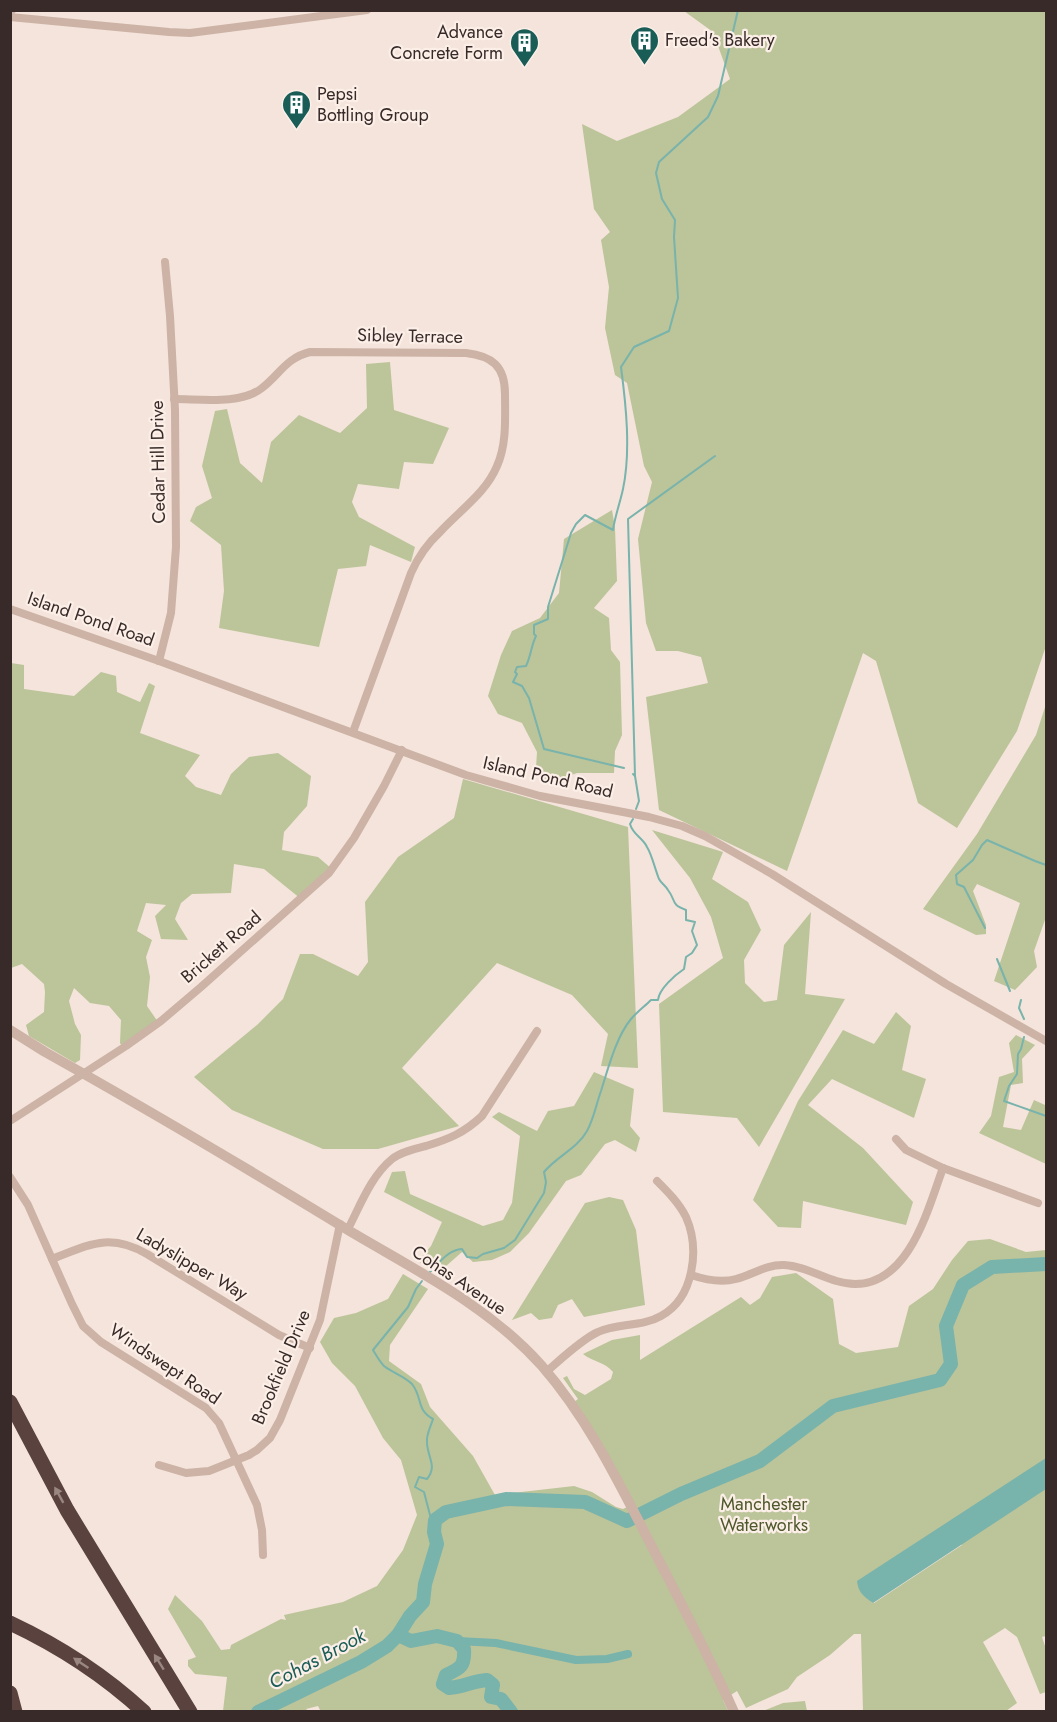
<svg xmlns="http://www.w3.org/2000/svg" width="1057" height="1722" font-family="Jost,sans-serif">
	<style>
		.green { fill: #bcc49a; fill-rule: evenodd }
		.water { fill: #78b3ac }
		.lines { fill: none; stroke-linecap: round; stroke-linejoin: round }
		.stream { stroke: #78b3ac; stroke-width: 2 }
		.canal { stroke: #78b3ac; stroke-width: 8 }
		.river { stroke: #78b3ac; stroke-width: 14 }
		.minor { stroke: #cdb2a6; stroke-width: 8 }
		.tertiary { stroke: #cdb2a6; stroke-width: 10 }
		.motorway { stroke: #5a423e; stroke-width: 15 }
		.oneway { fill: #9a8782 }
		.labels { text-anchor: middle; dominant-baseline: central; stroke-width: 4.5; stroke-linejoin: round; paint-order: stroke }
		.poi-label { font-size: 18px; fill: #382a28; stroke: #fbefe8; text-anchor: start }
		.street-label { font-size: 18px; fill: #382a28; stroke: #fbefe8 }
		.park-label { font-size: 18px; fill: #4e582a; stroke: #fbefe8 }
		.water-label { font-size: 20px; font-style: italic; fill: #1a5d57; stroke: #fbefe8 }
	</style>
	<rect width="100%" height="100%" fill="#f4e4db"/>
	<g class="green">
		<polygon points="684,11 1046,11 1046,646 1017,731 957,828 918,803 876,661 863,653 787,871 659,810 646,697 708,683 701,657 678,651 656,651 646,623 638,539 652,482 644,466 627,383 615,375 605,328 609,287 601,240 610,232 594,209 582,124 617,141 678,117 730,79 713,32"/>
		<polygon points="390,362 394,410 449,428 433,464 404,462 399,489 358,484 352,502 359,517 415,547 411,562 370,545 366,566 338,569 319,647 219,628 224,591 221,545 190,521 196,507 212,498 202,466 215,411 227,409 240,463 262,483 271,442 299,415 340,433 367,408 366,364"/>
		<polygon points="612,510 615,528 617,581 594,608 609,618 611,650 620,662 622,735 615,751 614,773 577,773 546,784 536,768 537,752 522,723 498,714 488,696 501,655 512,631 540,618 559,593 564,539"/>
		<polygon points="11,663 24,665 24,689 74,696 101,672 116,676 117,692 140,702 149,683 155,686 140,733 200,755 185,776 196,787 221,795 231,774 249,757 278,753 311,776 307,806 284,832 282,850 318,857 332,869 301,899 264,869 234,864 231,893 192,894 181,903 175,919 188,940 161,939 155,916 166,905 146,903 137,931 152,940 146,957 150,977 147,1006 158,1022 123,1048 120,1043 121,1020 109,1006 90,1003 74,988 69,1001 75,1024 81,1035 80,1060 75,1063 29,1036 26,1025 44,1012 45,992 44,984 22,964 11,968"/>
		<polygon points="1046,704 1046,917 1034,951 1037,967 1015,990 994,981 1020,903 977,884 973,891 986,925 986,934 976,935 923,909 977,834 1036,735"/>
		<polygon points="463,779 628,827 638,1068 601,1066 608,1034 572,995 497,963 402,1068 459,1126 378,1149 323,1149 232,1110 194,1077 257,1025 283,999 300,954 313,954 358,976 368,962 365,902 398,857 454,818"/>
		<polygon points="652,830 723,852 712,879 748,902 761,930 744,960 745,983 764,1002 777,1000 784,945 811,912 805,994 845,999 759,1147 737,1118 663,1112 659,1004 723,958 711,917 690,878"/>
		<polygon points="896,1012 911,1026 902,1070 926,1079 914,1118 832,1079 808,1105 863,1148 913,1202 906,1225 803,1201 801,1228 778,1227 753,1200 798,1101 843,1030 874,1044"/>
		<polygon points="1016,1035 1035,1045 1022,1059 1023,1083 1011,1085 1003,1127 1021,1130 1034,1100 1045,1105 1046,1164 979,1133 991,1116 999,1077 1014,1072 1009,1043"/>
		<polygon points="594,1072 634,1089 630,1126 640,1138 636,1152 615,1140 605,1144 581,1175 566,1181 529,1233 510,1252 492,1260 473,1262 462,1252 437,1274 418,1261 431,1246 442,1222 384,1192 392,1172 405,1171 410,1194 483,1226 503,1220 512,1203 520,1136 492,1117 499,1112 537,1131 548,1111 574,1106"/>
		<polygon points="609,1197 623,1200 636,1230 645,1305 584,1317 572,1299 558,1305 552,1318 539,1320 531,1313 512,1320 585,1203"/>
		<path d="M990,1239L1026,1252L1046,1250V1636L1042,1637L1046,1649V1692L1040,1694L1017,1637L1005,1628L983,1642L1017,1703L1006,1711H863L861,1634H854L830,1655L797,1677L788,1689L746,1708L737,1691L723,1700L728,1711L321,1712L318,1706L306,1709L308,1711H223L227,1677L195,1674L188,1666V1660L196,1657L168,1609L175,1595L202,1621L221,1650L230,1649L231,1645L281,1619L286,1620L284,1615L343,1602L377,1586L403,1550L417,1515L401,1460L383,1438L355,1386L332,1363L320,1342L334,1318L356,1313L388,1299L403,1274L428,1289L390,1345L389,1361L421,1384L430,1407L473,1456L495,1495L574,1486L592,1492L616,1507L623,1509L633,1504L574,1402L578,1399L563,1378L567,1376L574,1389L585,1395L611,1379L613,1372C605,1362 593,1362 583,1354L612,1340L640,1335V1360L741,1297L750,1305L760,1298L772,1277L796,1273L833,1299L839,1344L856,1353L898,1347L909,1306L933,1289L952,1260L968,1241ZM960,1543L962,1545L874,1603L871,1602Z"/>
		<polygon points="805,1701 807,1711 763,1711 783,1703"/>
	</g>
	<path class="water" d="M1046,1458V1489L873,1603C864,1597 858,1592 857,1581Z"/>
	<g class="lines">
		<g class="stream">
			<path d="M624,768L544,749L529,698L522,686L513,682L517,674L515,672L517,667L526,666C531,656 531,646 536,636L534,634V625L548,619V607L571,533L576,524L585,515L613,530C615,516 620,503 623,489C631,451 626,405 621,367L634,347L669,331L678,298L674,237L675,220L662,199L656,173L659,162L708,117L718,96L738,10"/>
			<polyline points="633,774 635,776 639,801 636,809"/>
			<polyline points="635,776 628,519 715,456"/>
			<polyline points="985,928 964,887 957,884 956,875 973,860 982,845 987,840 1035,861 1046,865"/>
			<polyline points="997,959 1010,991"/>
			<polyline points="1021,1000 1019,1008 1024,1019"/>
			<polyline points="1024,1037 1021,1049 1018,1054 1017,1074 1009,1086 1004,1101 1046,1116"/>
			<path d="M430,1272C440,1262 448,1250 462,1249L467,1257L477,1258L483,1254L504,1248L515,1240L544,1193L546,1182L544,1172C557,1156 577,1149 587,1131C594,1118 596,1105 601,1091C608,1069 616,1037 631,1019C637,1012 645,1006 651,1000H658C659,989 675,975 684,969L686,957L692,953L697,945L692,931L695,922L686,920V910C670,904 677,902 668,890C666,886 661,883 659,879C655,869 652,855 647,847C643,838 633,835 630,824L633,819"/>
			<path d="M422,1281L416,1289L408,1307L373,1350C376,1355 380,1362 384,1366C393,1373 404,1376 412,1384C423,1398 416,1410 433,1419C431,1426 426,1435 427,1442C427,1457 438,1466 427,1479L419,1477L415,1487L424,1492L430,1515L435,1520"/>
		</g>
		<polyline class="canal" points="457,1641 496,1643 576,1660 607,1659 628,1654"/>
		<g class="river">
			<path d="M398,1635L411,1641L437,1636L457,1641L464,1649C465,1666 461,1668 446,1675L443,1684L449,1688C463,1687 473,1681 487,1680L493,1685L491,1697L501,1699L511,1712"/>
			<polyline points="258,1712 361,1662 387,1646 398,1635 410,1616 423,1602 425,1584 437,1544 434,1532 435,1520 446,1512 506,1499 585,1502 627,1521 681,1494 760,1461 833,1406 940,1380 951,1364 946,1326 963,1285 992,1267 1046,1264"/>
		</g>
		<g class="minor">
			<polyline points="10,17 169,32 190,33 367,10"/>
			<path d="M174,399C200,399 241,405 262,388C280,374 286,358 310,352L466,353C492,356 505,366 505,394C505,417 507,444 497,466C486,493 459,511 440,532C427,544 418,557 411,573L353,732"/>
			<polyline points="10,609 159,661 466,775 540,796 649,817 682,826 705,836 772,874 946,984 1046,1041"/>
			<polyline points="159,661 171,613 176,547 175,410 170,316 165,262"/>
			<polyline points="10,1121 126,1046 161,1021 201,987 329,873 354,838 384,786 402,750"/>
			<polyline points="896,1139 906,1150 943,1168 1038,1203"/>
			<polyline points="10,1177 28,1205 72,1304 83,1326 101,1342 206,1408 219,1423 257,1505 262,1530 263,1555"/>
			<path d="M348,1229C360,1206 371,1176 392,1159C401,1152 414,1149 426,1146C449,1139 464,1133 482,1116L537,1031"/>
			<path d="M52,1259C89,1245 109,1232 147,1254L279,1335L310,1348"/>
			<path d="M691,1275C706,1280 721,1283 736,1279C752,1275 767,1264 784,1265C809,1266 830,1284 855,1284C910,1284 928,1208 943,1168"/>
			<path d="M546,1372C560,1360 582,1339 598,1332C617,1323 642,1327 661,1316C694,1298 700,1249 686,1217C679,1203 668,1192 657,1181"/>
			<polyline points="159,1465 186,1473 209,1471 249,1455 257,1450 270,1438 280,1420 320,1320 340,1224"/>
		</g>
		<g class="tertiary">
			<polyline points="10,11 11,10"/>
			<path d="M10,1030L45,1052C147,1109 248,1169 348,1230C415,1270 489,1306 542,1366C588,1419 618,1481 650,1543C679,1599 708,1654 734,1712"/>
		</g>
		<g class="motorway">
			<polyline points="10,1402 67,1510 190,1712"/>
			<path d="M10,1623C59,1646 104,1675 144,1712"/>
			<polyline points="10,1693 15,1712"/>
		</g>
	</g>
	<defs><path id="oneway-solid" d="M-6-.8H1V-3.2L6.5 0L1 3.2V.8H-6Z" transform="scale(1.5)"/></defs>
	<g class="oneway">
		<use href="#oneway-solid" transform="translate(59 1495) rotate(-119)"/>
		<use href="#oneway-solid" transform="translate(159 1662) rotate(-122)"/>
		<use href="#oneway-solid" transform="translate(81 1663) rotate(-146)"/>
	</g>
	<defs>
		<symbol id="building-pin" viewBox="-11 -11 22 30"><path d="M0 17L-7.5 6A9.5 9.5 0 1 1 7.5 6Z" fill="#1a5d57" stroke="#fbefe8"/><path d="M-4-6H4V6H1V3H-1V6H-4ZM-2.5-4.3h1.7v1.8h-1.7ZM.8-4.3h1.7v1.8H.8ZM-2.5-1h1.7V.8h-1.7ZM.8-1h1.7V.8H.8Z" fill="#fff"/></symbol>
	</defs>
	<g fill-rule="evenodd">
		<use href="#building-pin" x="628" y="24" width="33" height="45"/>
		<use href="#building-pin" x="508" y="26" width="33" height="45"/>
		<use href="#building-pin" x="280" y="88" width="33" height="45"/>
	</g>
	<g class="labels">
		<g class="poi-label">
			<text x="503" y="32" text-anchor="end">Advance<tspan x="503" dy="21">Concrete Form</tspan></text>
			<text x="665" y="40">Freed's Bakery</text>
			<text x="317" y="94">Pepsi<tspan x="317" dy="21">Bottling Group</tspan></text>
		</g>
		<g class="street-label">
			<text transform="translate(410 336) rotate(1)">Sibley Terrace</text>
			<text transform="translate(158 462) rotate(-91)">Cedar Hill Drive</text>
			<text transform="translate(91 619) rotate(19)">Island Pond Road</text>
			<text transform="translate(548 777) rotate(13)">Island Pond Road</text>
			<text transform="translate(221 947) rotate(-41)">Brickett Road</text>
			<text transform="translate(192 1264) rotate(30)">Ladyslipper Way</text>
			<text transform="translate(459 1280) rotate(34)">Cohas Avenue</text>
			<text transform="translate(165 1364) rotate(34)">Windswept Road</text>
			<text transform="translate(281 1367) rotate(-67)">Brookfield Drive</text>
		</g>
		<g class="park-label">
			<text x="764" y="1504">Manchester<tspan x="764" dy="21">Waterworks</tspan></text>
		</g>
		<g class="water-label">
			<text transform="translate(317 1659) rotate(-28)">Cohas Brook</text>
		</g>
	</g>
	<rect width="1057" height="1722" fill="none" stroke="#382a28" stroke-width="24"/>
</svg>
